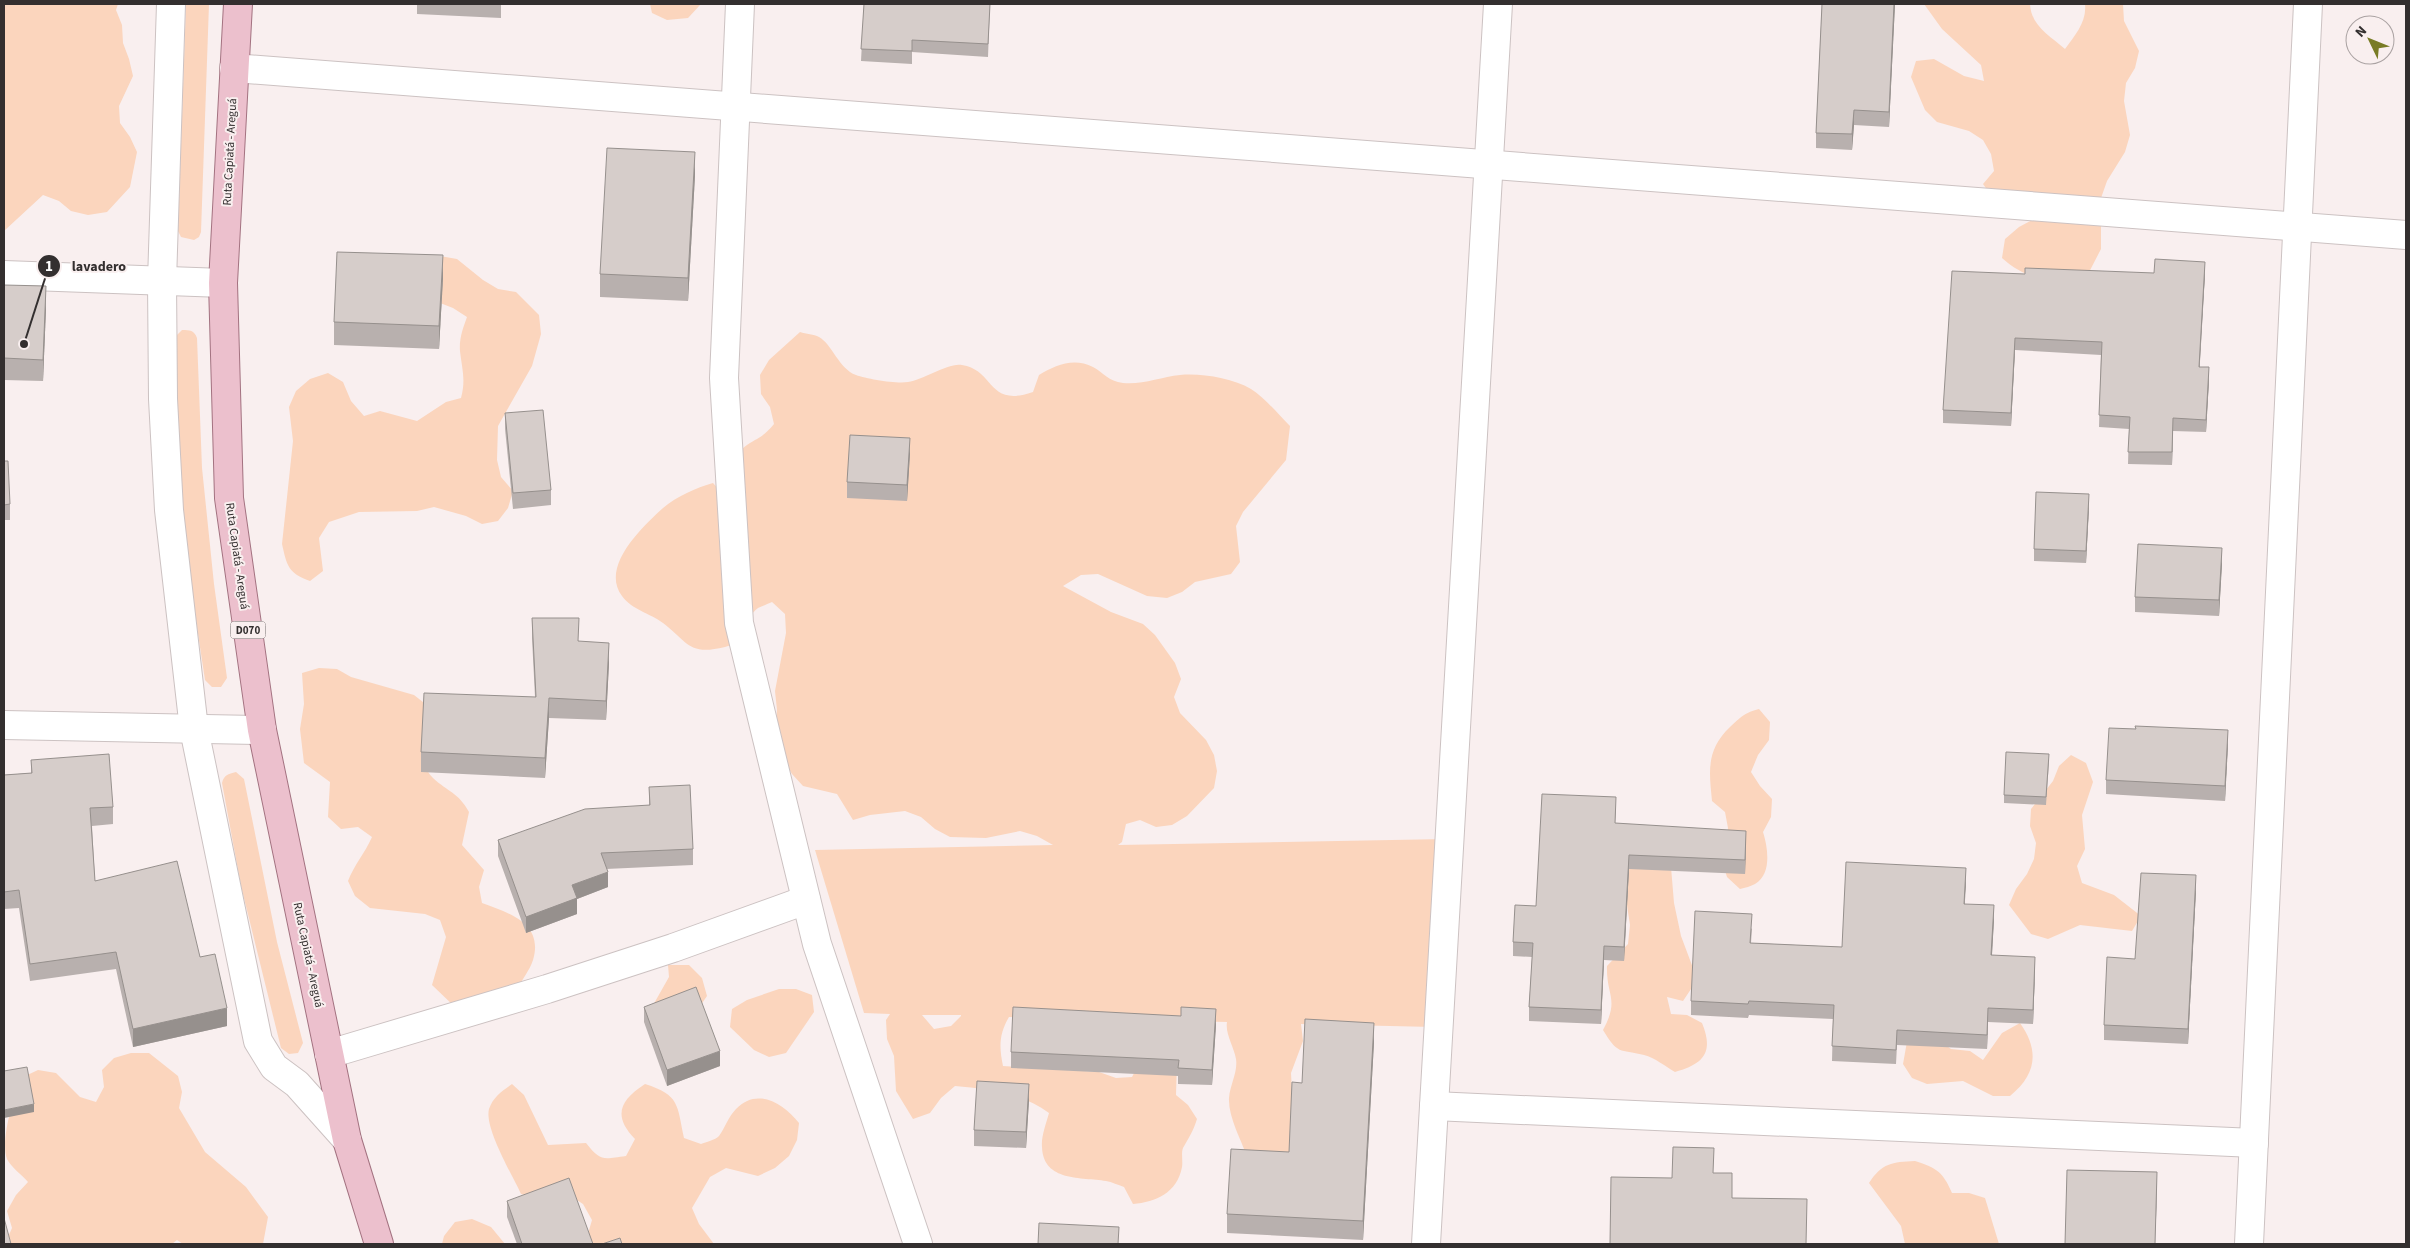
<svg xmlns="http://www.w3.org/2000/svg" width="2410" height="1248" font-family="'Source Sans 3',sans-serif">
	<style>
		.green { fill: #fbd5bd; fill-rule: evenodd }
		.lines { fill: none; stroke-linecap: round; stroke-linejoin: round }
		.minor-casing { stroke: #ccc2c2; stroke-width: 30 }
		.major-casing { stroke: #a37280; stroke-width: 30 }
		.minor { stroke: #fff; stroke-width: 28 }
		.major { stroke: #ecc0cd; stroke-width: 28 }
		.wall { fill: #b8b0ae }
		.shaded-wall { fill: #96908d }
		.building { fill: #d6cdca; stroke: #96908d }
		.labels { text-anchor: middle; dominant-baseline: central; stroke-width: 4; stroke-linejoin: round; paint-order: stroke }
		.shield { fill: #f9efef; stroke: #6e6969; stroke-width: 1 }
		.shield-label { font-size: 11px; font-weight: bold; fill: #332f2f }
		.street-label { font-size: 12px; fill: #332f2f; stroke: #f9efef }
		.leader { fill: none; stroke: #332f2f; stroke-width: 2 }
		.callout-dot { fill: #332f2f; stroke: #f9efef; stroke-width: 2 }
		.mark-label { font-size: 15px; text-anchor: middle; font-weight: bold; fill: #fff }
		.callout-label { font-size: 14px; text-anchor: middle; font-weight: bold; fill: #332f2f; stroke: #f9efef; stroke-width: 4; stroke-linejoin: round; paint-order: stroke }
	</style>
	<rect width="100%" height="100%" fill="#f9efef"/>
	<g class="green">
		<polygon points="4,4 118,4 116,10 122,25 123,43 129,59 133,76 119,106 120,123 130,137 137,152 130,187 107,212 88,215 71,211 59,201 43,195 4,231"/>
		<polygon points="186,4 209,4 201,232 199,237 194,240 181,237 178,231"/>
		<polygon points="650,4 701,4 688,18 667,20 652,13"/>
		<path d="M1924,4H2030C2031,26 2050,36 2065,49C2075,35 2087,22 2085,4H2123L2124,21L2139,51L2135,68L2126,83L2124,101L2130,135L2125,152L2107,181L2101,198V249L2085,280C2051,281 2029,282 2002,258L2005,239L2019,227L2038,217L1993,198L1983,184L1994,171L1991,154L1983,140L1969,131L1937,122L1925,110L1911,77L1916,61L1934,59L1964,76L1984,81L1981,65L1942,29Z"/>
		<path d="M440,256L457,259L483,280L498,289L516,292L539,315L541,334L532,366L498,426L497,460L501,477L513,491L508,508L498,521L482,524L466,516L434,507L417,511L359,512L329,522L319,538L323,571L310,581C288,573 287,566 282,544L293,441L289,407L296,391L310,379L328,373L343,382L351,401L364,416L380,411L417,421L446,402L461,398C466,380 462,369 460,351C459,339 463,328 467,317L453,308L422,296Z"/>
		<path d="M182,330C190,330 194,330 197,338L202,468L214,584L227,678L221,687H212L205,680L190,581L179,470L174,338Z"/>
		<path d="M800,332C806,334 814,334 819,337C832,344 839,369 856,375C867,379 896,384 908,382C923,380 949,362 962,365C995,370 987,408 1033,392L1039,375C1055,365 1074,357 1093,367C1104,373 1108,381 1123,383C1142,385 1161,377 1180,375C1201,373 1232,378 1251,389C1265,398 1278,414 1290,426L1286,460L1243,512L1236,526L1240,562L1231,574L1195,582L1182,592L1167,598L1147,596L1098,574L1081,575L1063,586L1111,612L1143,624L1155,635L1175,663L1181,679L1174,697L1180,713L1206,740L1214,755L1217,771L1214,788L1187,816L1172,825L1156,827L1140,820L1126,824L1122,842L1118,845L1446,839L1434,1027L1301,1024L1303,1041L1291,1073L1292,1091L1290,1153L1247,1157C1241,1139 1228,1117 1229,1098C1230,1085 1238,1072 1236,1059C1234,1047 1225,1034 1227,1022L1009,1017C999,1034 999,1047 1003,1066L1099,1072L1116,1078L1132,1077L1141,1060H1177L1176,1095L1188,1105L1197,1119C1193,1132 1189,1137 1183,1148C1181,1153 1183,1161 1182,1167C1177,1193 1156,1202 1133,1204L1124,1187C1118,1185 1112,1182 1106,1181C1082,1177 1043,1182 1042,1147C1041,1137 1046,1124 1049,1113C1022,1093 987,1089 955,1086L941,1098L930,1113L913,1119L896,1091L894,1056L887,1039L886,1020L890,1014L864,1013L815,850L1053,845L1037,836L1020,831L986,838L950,837L935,829L921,817L905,811L870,815L853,820L837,794L803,786L792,774L774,745L777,710L775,691L786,633L785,614L772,602C768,604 762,606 758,608C744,618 748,641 725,647C688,656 688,642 663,623C650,613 632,610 622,596C600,567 642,527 663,508C677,496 696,488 713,483L722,493C728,477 732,455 747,445C761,436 763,437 774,424L770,407L761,394L760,375L769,360ZM922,1015H961V1016L951,1026L934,1029Z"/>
		<path d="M319,668L337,669L351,677L414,695L428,706C426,728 415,761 433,778C448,792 458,792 469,812L462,845L484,870L479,887L482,903C509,913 544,923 533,960C530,970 521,981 516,991L456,1008L432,985L446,937L440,920L425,914L370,908L355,896L348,881C354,865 365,853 372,837L358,827L341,829L328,817L330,782L304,763L300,729L304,704L302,673Z"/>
		<path d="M1759,709L1770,722L1769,740L1758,755L1751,772L1760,786L1772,799L1771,817L1763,832C1768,848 1772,874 1755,884C1751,886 1745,888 1740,889L1727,877L1722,861L1728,828L1725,812L1712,801C1709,771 1706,750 1730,727C1741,717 1744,713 1759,709Z"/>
		<polygon points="2071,755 2086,763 2093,782 2082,815 2085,849 2077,866 2082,883 2114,895 2141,916 2132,931 2080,925 2048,939 2031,934 2009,905 2016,889 2027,874 2034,859 2036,843 2030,826 2031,809 2053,781 2059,766"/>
		<path d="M236,772L244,779L277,942L303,1043L298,1053L289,1054L281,1048L241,886L222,783C224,775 228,774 236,772Z"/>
		<path d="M1621,866L1671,867L1674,903L1681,936L1693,968V986L1683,1001L1667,997L1671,1014L1687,1015L1702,1023C1714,1052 1704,1064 1675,1072C1665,1066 1655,1058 1644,1055C1619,1049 1618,1055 1603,1030C1620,999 1606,996 1607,966L1628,944L1630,925Z"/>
		<polygon points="668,965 689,965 702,978 707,996 698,1009 652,1007 669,977"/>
		<polygon points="779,989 796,989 812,995 814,1012 786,1053 769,1057 754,1050 730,1027 732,1009 747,1000"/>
		<path d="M1915,997L1937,1039L1951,1049L1970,1051L1983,1060L2002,1033L2020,1023C2040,1051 2036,1075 2010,1096H1993L1963,1081L1927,1084L1912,1078L1903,1064Z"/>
		<path d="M131,1053H149L178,1076L182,1092L179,1108L205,1152L246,1187L268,1217L263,1244H183L177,1240L172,1244H5L12,1228L7,1211L16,1195L28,1182C22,1175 11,1167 7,1159C0,1140 14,1096 21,1078L38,1070L56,1073L80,1097L96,1102L104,1087L102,1070L114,1058Z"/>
		<path d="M512,1084L524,1095L548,1145L586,1143C601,1162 603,1159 626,1156L635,1139C613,1116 619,1101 645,1084C680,1095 677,1105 684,1138L701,1144C706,1142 715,1140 719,1136C725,1128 728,1117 736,1109C757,1087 783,1103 799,1123L797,1140L789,1156L775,1168L758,1176L726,1168L710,1177L692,1208L699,1224L714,1244H580L587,1237L592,1220L583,1204L569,1195L538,1199L521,1194C513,1176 484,1128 489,1109C493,1097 502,1091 512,1084Z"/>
		<path d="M1915,1161C1937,1168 1943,1172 1952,1193H1969L1985,1198L1999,1244H1905L1901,1226L1869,1183C1882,1163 1892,1162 1915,1161Z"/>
		<polygon points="472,1219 491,1227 505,1244 442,1244 444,1236 455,1222"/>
	</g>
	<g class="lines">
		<defs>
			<g id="minor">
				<polyline points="171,4 162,281 163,399 169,510 194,729 258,1041 274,1067 297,1084 347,1140"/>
				<polyline points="740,4 724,378 739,623 817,944 918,1244"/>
				<polyline points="234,68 2406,235"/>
				<polyline points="4,275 223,283"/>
				<polyline points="4,725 262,730"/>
				<polyline points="329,1054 547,989 673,948 806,900"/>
				<polyline points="1434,1106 2254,1143"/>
				<polyline points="1426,1244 1498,4"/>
				<polyline points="2249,1244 2308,4"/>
			</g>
			<polyline id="major" points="238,4 223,283 229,498 262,730 347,1140 379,1244"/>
		</defs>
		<use href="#minor" class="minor-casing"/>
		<use href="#major" class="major-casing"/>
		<use href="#minor" class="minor"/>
		<use href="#major" class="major"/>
	</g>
	<g class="wall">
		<polygon points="417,4 501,4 501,18 417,14"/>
		<polygon points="864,4 990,4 988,57 912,52 912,64 861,61"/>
		<polygon points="1822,4 1895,4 1889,127 1854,125 1852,150 1816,148 1816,133"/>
		<polygon points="695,175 688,301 600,297 600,274"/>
		<polygon points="2154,273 2205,274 2199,367 2209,380 2206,432 2173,431 2172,465 2128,464 2129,429 2099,427 2101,355 2015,350 2011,426 1943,423 1943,410 2025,274"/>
		<polygon points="443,278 439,349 334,345 334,322"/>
		<polygon points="4,285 46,308 43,381 4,380"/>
		<polygon points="505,413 551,490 551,505 513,509 505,429"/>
		<polygon points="910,453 907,501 847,498 847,482"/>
		<polygon points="4,461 10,504 10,520 4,520"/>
		<polygon points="2089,507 2086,563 2034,561 2034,549"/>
		<polygon points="2222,563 2219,616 2135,612 2135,597"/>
		<polygon points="532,618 579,641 609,663 606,720 549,718 545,778 421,772 421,752 535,697 532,638"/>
		<polygon points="2135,729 2228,744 2225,801 2106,794 2106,780"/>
		<polygon points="31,760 113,807 113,824 92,826 95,881 200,957 227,1026 133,1047 116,969 30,981 19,908 4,909 4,775 31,773"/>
		<polygon points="2049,762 2046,805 2004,803 2004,795"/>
		<polygon points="649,787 693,849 693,865 606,869 608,887 577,899 577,914 526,933 498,856 498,840 649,805"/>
		<polygon points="1616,811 1615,823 1746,845 1745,874 1629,869 1624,961 1604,960 1601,1024 1529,1021 1529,1007 1532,957 1513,956 1513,942 1536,906"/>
		<polygon points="1966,882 1964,904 1994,919 1992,955 2035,971 2033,1024 1988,1022 1987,1049 1897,1045 1896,1064 1832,1061 1833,1019 1749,1015 1748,1018 1691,1015 1691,1001 1752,928 1751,943 1842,947"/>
		<polygon points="2196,890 2188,1044 2104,1040 2104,1025 2135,959"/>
		<polygon points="644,1007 720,1066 667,1086 644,1022"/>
		<polygon points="1216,1025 1212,1085 1178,1084 1178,1076 1011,1068 1011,1052"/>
		<polygon points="1374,1042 1363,1240 1227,1233 1227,1214 1289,1152 1302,1083"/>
		<polygon points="1029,1100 1026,1148 974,1146 974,1130"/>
		<polygon points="507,1201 593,1244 517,1244 507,1217"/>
	</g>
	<g class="shaded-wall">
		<polygon points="1894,4 1895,4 1889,127 1889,112"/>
		<polygon points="1854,110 1854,125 1852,150 1852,134"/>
		<polygon points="695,152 695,175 688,301 688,278"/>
		<polygon points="443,255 443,278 439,349 439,326"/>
		<polygon points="2205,262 2205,274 2199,379 2199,367"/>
		<polygon points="46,286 46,308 43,381 43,360"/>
		<polygon points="2015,338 2015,350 2011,426 2011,413"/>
		<polygon points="2209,367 2209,380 2206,432 2206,420"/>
		<polygon points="2173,418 2173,431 2172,465 2172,452"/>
		<polygon points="910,438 910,453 907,501 907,485"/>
		<polygon points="2089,494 2089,507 2086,563 2086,551"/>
		<polygon points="2222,548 2222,563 2219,616 2219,600"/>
		<polygon points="609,643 609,663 606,720 606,701"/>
		<polygon points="549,698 549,718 545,778 545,758"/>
		<polygon points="2228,730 2228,744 2225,801 2225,786"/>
		<polygon points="1746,831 1746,845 1745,874 1745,860"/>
		<polygon points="1629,855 1629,869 1624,961 1624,947"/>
		<polygon points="1966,868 1966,882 1964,918 1964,904"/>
		<polygon points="608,872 608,887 577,899 577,914 526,933 526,917 572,885"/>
		<polygon points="2196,875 2196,890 2188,1044 2188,1029"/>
		<polygon points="1994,905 1994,919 1991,970 1991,955"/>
		<polygon points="1604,946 1604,960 1601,1024 1601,1010"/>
		<polygon points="2035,957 2035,971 2033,1024 2033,1010"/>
		<polygon points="227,1008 227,1026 133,1047 133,1029"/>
		<polygon points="1988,1008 1988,1022 1987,1049 1987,1035"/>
		<polygon points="1216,1009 1216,1025 1212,1085 1212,1070"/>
		<polygon points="1374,1023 1374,1042 1363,1240 1363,1221"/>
		<polygon points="720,1051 720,1066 667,1086 667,1070"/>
		<polygon points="1029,1084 1029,1100 1026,1148 1026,1132"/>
		<polygon points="34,1104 34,1112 4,1118 4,1110"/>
		<polygon points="2157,1172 2157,1194 2155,1244"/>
	</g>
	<g class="building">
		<polygon points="864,4 990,4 988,44 912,40 912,51 861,49"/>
		<polygon points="1822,4 1894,4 1889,112 1854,110 1852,134 1816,133"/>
		<polygon points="607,148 695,152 688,278 600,274"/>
		<polygon points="337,252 443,255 439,326 334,322"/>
		<polygon points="2155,259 2205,262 2199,367 2209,367 2206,420 2173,418 2172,452 2128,452 2130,417 2099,415 2102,342 2015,338 2011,413 1943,410 1952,271 2025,274 2025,268 2154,273"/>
		<polygon points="4,285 46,286 43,360 4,358"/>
		<polygon points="543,410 551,490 513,493 505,413"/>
		<polygon points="850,435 910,438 907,485 847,482"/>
		<polygon points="4,461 8,461 10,504 4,505"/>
		<polygon points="2036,492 2089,494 2086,551 2034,549"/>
		<polygon points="2138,544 2222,548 2219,600 2135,597"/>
		<polygon points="532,618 579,618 578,641 609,643 606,701 549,698 545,758 421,752 424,693 536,697"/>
		<polygon points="2135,726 2228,730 2225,786 2106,780 2109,728 2136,729"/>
		<polygon points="2006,752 2049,754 2046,797 2004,795"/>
		<polygon points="109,754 113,807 90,808 95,881 177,861 200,957 215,954 227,1008 133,1029 116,952 30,964 19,890 4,892 4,775 32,773 31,760"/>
		<polygon points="690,785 693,849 601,853 608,872 572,885 577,898 526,917 498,840 585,809 650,805 649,787"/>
		<polygon points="1542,794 1616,797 1615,823 1746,831 1745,860 1629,855 1624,947 1604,946 1601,1010 1529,1007 1533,943 1513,942 1515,905 1536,906"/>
		<polygon points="1846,862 1966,868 1964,904 1994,905 1991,955 2035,957 2033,1010 1988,1008 1987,1035 1897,1030 1896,1050 1832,1046 1834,1005 1749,1001 1748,1004 1691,1001 1695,911 1752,914 1750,943 1842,947"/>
		<polygon points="2141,873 2196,875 2188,1029 2104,1025 2107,957 2135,959"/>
		<polygon points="696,987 720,1051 667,1070 644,1007"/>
		<polygon points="1013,1007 1181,1016 1181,1007 1216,1009 1212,1070 1178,1068 1179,1060 1011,1052"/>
		<polygon points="1305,1019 1374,1023 1363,1221 1227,1214 1231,1149 1289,1152 1292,1082 1302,1083"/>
		<polygon points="27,1067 34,1104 4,1110 4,1071"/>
		<polygon points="977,1081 1029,1084 1026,1132 974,1130"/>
		<polygon points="1673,1147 1714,1148 1713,1173 1732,1173 1732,1198 1807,1199 1806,1244 1610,1244 1611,1177 1672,1178"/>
		<polygon points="2067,1170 2157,1172 2155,1244 2065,1244"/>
		<polygon points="569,1178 593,1244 522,1244 507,1201"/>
		<polygon points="4,1218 11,1244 4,1244"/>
		<polygon points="1039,1223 1119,1227 1118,1244 1038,1244"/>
		<polygon points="620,1238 622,1244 602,1244"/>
	</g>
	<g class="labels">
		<rect class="shield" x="230.5" y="621.5" width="35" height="17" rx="4"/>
		<g class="shield-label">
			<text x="248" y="630">D070</text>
		</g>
		<g class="street-label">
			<text transform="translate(230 152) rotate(-87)">Ruta Capiatá - Areguá</text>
			<text transform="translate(237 556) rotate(82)">Ruta Capiatá - Areguá</text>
			<text transform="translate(308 955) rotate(78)">Ruta Capiatá - Areguá</text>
		</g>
	</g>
	<path class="leader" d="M24 344L49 266"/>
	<g class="callout-dot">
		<circle cx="24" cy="344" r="5"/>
		<circle cx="49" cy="266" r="12"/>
	</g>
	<g class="mark-label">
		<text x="49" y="271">1</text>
	</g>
	<g class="callout-label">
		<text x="99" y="271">lavadero</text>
	</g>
	<rect width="2410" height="1248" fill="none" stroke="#332f2f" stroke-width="10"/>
	<g transform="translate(2370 40) rotate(313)"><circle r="24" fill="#f9efef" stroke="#aaa2a2"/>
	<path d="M0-4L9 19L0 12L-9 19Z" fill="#797c25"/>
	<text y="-8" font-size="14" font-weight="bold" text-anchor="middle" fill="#332f2f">N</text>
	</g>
</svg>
